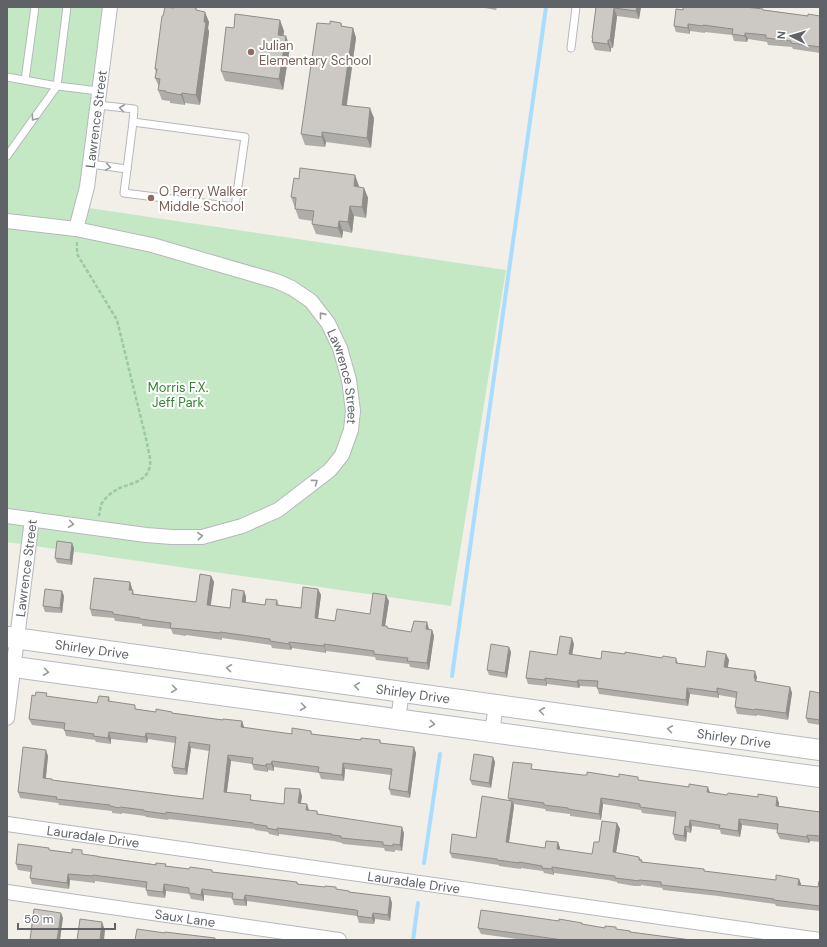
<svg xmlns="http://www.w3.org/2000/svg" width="827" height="947" font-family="'DM Sans',sans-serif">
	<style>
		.green { fill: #c5e8c4 }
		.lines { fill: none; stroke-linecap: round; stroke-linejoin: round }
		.stream { stroke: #a9ddff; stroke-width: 4 }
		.lane-casing { stroke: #b5b8bc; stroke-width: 9 }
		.street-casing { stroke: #b5b8bc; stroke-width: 16 }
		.secondary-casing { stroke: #b6babf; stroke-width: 22 }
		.path { stroke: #9bc8a6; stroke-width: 2.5; stroke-dasharray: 4 2; stroke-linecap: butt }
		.lane { stroke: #fff; stroke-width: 7 }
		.street { stroke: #fff; stroke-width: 14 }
		.secondary { stroke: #fff; stroke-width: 20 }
		.wall { fill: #afada9 }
		.shaded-wall { fill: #8f8d89 }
		.building { fill: #ccc9c4; stroke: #8f8d89 }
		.oneway { stroke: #979a9d }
		.education-dot { fill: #8d6e63; stroke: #fff; stroke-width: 1.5 }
		.labels { text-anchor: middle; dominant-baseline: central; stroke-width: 4; stroke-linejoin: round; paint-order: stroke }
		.education-label { font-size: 13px; fill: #785e54; stroke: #fff; text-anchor: start }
		.street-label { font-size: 13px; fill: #5f6368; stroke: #fff }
		.park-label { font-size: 13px; fill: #328233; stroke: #fff }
	</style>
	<rect width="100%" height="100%" fill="#f1efe8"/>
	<polygon class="green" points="7,7 110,7 82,207 506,270 451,606 7,542"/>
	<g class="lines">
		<g class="stream">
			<polyline points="452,676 546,7"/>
			<polyline points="424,863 440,754"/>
			<polyline points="413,940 418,903"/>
		</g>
		<defs>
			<g id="lane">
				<polyline points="571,48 576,7"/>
				<polyline points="7,77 57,86 99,91"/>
				<polyline points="25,80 35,7"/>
				<polyline points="98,105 134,109 133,122"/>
				<polygon points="133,122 245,137 235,207 124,193"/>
				<polyline points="7,156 57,86 67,7"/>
				<polyline points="90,164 127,169"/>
			</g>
			<g id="street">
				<path id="s1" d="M7,221L76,229L152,245L276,281L292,288L311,301L328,323L340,348L349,380L353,411L351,430L342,455L330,470L278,510L242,526L202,537H172L146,535L7,516"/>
				<path id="s2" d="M76,229L87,187L110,7"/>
				<path id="s3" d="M7,718L32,519"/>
				<polyline points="398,719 402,692"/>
				<polyline points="492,732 496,705"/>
				<path id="s4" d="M7,824L820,940"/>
				<path id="s5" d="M7,892L339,940"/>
			</g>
			<g id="secondary">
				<path id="s6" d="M7,637L820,750"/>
				<polyline points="7,666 820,777"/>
			</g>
		</defs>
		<use href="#lane" class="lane-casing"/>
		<use href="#street" class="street-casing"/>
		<use href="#secondary" class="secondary-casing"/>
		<path class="path" d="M77,242V254L117,320L147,443C148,450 151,458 150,465C148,483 128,483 116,490C111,493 105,498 102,503C100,507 100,512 99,516"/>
		<use href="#lane" class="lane"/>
		<use href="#street" class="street"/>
		<use href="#secondary" class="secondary"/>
	</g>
	<g class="wall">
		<polygon points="484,7 497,7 496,10 485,8"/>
		<polygon points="596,7 641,7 639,19 617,16 613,48 611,48 611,52 595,50 592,42 593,40 592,38"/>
		<polygon points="174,8 196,8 197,11 209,22 208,28 209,32 200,105 185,103 185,105 170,103 170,101 162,100 158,90 159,87 155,78 156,73 155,69 163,16"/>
		<polygon points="683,10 764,10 808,16 820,16 820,53 793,49 792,47 768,45 767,42 748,39 747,42 734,41 732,35 705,32 705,33 690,31 690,34 676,32 674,26"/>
		<polygon points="341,23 342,26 353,28 356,38 347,105 374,118 371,148 326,142 325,147 305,145 301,134 330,24"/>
		<polygon points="234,28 284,31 283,36 290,47 283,90 225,81 221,71"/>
		<polygon points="359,186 359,187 364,188 368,198 366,218 354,216 352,233 343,231 342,238 316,234 312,224 313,221 299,219 291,197"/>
		<polygon points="74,548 72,565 57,563 55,558"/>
		<polygon points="211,576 214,582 210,605 230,608 244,591 246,597 246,603 265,605 277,600 279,605 301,608 318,589 321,595 318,619 335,621 370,614 389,601 385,626 387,626 388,628 411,632 429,629 429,630 432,630 434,636 429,670 410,667 409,664 376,660 375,657 326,651 326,653 292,648 291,650 272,648 271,645 222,638 222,640 186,635 186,636 173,634 171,629 142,626 142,624 115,621 114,618 92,616 90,609 130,582 134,594 196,602"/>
		<polygon points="64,596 62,613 45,612 43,606"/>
		<polygon points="574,644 572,655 601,659 625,654 662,658 676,658 678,663 705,667 726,654 729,660 727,667 757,677 756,682 790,687 792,693 788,720 757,715 757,716 737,714 735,707 736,698 719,695 719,698 690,694 688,706 599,694 597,687 580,686 579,688 547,684 547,686 528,684 526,678 557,655"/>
		<polygon points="511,652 507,678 489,675 487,670"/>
		<polygon points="820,693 820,725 808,723 806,718"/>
		<polygon points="35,696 97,703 109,697 110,702 137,709 156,712 172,712 172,713 223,720 242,721 244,728 292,734 311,731 312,734 361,740 380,740 381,743 416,753 410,798 391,795 389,789 391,775 345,769 344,781 321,779 319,773 274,767 274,771 268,770 268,772 254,770 252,764 231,761 227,792 253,800 284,804 302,796 301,803 309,810 317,811 318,814 404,833 402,851 395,850 395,852 385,851 384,848 343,844 342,843 334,841 279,834 279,836 269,834 268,832 255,830 255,829 169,819 168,820 146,817 145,816 122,813 122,814 112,813 112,811 59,805 58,803 20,798 18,792 48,756 46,778 52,780 176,796 203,799 209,751 191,748 187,775 174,774 172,767 175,743 148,739 147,743 111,739 111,744 96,742 95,740 66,736 64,729 32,725 29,719"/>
		<polygon points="493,757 495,762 491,788 472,785 470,780"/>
		<polygon points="534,769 583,775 639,780 710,793 779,803 779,806 820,812 820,842 810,841 809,843 780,839 777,833 778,830 742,825 740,837 721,834 720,830 692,826 691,833 687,832 686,842 675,840 673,834 675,817 642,813 641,810 603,804 601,820 570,816 570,814 546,811 545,809 514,804 514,806 509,843 545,848 558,842 560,848 560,850 592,854 599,842 617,823 620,829 616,853 639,857 641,860 642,860 642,862 705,871 776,880 799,879 801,885 818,887 820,881 820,911 776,906 775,904 718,896 663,890 662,888 641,885 641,886 634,886 617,883 617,882 608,880 554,873 554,875 544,873 543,871 521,868 521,869 499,866 499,865 452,858 450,853 476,838 509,800 508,798"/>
		<polygon points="50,850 189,869 212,870 212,872 297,882 298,884 349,892 390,897 392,903 390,921 375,919 374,924 359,923 357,916 247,901 247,906 234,905 232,898 204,895 204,901 191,899 189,894 166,891 165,898 148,896 146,890 146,888 95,881 95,883 70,880 69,889 32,884 30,878 31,872 18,870 16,864"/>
		<polygon points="559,921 605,928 630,931 631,932 691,940 524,940 481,934 478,928"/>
	</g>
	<g class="shaded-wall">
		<polygon points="637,7 641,7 639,19 636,11"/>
		<polygon points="614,8 617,16 613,48 610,40"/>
		<polygon points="205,12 209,22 208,28 209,32 200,105 196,95"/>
		<polygon points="280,20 284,31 282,46 278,35"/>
		<polygon points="688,24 690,31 690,34 688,28"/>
		<polygon points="353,28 356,38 345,115 342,105"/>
		<polygon points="745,33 748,39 747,42 745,36"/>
		<polygon points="286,36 290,47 283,90 279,79"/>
		<polygon points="608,40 611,48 611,52 608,44"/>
		<polygon points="182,93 185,103 185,105 181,95"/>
		<polygon points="370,108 374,118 371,148 367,138"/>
		<polygon points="322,132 326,142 325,147 322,137"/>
		<polygon points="355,175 359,186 357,197 354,186"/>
		<polygon points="364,188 368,198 366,218 362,207"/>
		<polygon points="350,206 354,216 352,233 348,222"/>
		<polygon points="339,221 343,231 342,238 338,228"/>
		<polygon points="72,543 74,548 72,565 70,560"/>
		<polygon points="211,576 214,582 210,611 207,605"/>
		<polygon points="130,582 132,589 132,596 129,590"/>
		<polygon points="318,589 321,595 317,625 315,618"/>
		<polygon points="62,591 64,596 62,613 60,608"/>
		<polygon points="244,591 246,597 245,609 242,602"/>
		<polygon points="386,595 389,601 384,632 382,626"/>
		<polygon points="427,622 429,629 428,636 426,629"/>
		<polygon points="432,630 434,636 429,670 427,663"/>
		<polygon points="572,638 574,644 571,661 569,654"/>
		<polygon points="289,642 292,648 291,650 289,644"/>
		<polygon points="324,644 326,651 326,653 324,646"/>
		<polygon points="509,647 511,652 507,678 505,673"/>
		<polygon points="726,654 729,660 727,673 724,667"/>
		<polygon points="755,671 757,677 756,681 757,685 757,688 754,678"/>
		<polygon points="545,678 547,684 547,686 545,680"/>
		<polygon points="578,680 580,686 579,688 577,682"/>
		<polygon points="790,687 792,693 788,720 786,713"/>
		<polygon points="687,688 690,694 688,706 686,700"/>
		<polygon points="717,688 719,695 719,698 717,692"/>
		<polygon points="242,721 244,727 243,733 241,727"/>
		<polygon points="109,732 111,739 111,744 108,738"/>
		<polygon points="146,733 148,739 147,743 145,737"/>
		<polygon points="189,742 191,748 187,775 185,769"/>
		<polygon points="414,747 416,753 410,798 408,792"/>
		<polygon points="46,750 48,756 45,784 43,778"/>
		<polygon points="228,755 231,761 226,798 224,792"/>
		<polygon points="493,757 495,762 491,788 489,783"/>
		<polygon points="272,761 274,767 274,771 271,764"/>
		<polygon points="343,763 345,769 344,781 342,775"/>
		<polygon points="266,764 268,770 268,772 266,766"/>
		<polygon points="708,787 710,793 707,792"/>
		<polygon points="300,789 302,796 300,809 298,803"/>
		<polygon points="777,797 779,803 778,812 776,806"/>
		<polygon points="601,798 603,804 601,820 599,814"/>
		<polygon points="512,801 514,806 508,848 506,842"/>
		<polygon points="307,804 309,810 306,810"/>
		<polygon points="739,819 742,825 740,837 738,831"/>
		<polygon points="690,820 692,826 691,833 689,827"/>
		<polygon points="617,823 620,829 615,858 613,852"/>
		<polygon points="685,826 687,832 686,842 684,836"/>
		<polygon points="402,827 404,833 402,851 400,845"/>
		<polygon points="277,828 279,834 279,836 277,830"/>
		<polygon points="807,835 810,841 809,843 807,837"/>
		<polygon points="558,842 560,848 559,855 557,849"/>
		<polygon points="552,867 554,873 554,875 552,869"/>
		<polygon points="68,874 70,880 69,889 67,883"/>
		<polygon points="799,879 801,884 800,890 798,885"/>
		<polygon points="164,884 166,891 165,898 163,892"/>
		<polygon points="202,889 204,895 204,901 201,895"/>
		<polygon points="245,895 247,901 247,906 244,900"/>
		<polygon points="390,897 392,903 390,921 388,915"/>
		<polygon points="61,913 63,918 60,940 57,940"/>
		<polygon points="373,913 375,919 374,924 372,918"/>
		<polygon points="102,922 105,930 104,940 100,940"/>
	</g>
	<g class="building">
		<polygon points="165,7 174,8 174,7 192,7 196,8 196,10 205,12 204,22 206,22 196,95 182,93 181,95 166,92 166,91 158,90 160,79 155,78 157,69 155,69 162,16 163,16"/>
		<polygon points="596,7 637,7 636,11 614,8 610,40 608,40 608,44 592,42 593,38 592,38"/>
		<polygon points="683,7 745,7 763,9 763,10 808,16 808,14 820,16 820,47 791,43 791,41 766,38 766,35 745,33 745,36 732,34 733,29 703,25 703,26 688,24 688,28 674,26 676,9 683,10"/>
		<polygon points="235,14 280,20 278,35 286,36 279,79 221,71 226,27 234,28"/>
		<polygon points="330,21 341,23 341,26 353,28 342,105 370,108 367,138 322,132 322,137 301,134 317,23 330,24"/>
		<polygon points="300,168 355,175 354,186 364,188 362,207 350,206 348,222 339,221 338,228 312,224 314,211 295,209 296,198 291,197 294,178 299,179"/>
		<polygon points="57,541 72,543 70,560 55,558"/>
		<polygon points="200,574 211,576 207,605 230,608 232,589 244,591 242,602 265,605 266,599 277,600 276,605 301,608 303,587 318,589 315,618 335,621 337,609 370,614 373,593 386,595 382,626 387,626 387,628 411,632 414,621 427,622 426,629 432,630 427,663 407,661 408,658 374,654 374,651 324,644 324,646 289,642 289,644 270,641 270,639 220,632 220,633 183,629 170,628 171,623 140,619 140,618 113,614 113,612 90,609 94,578 130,582 129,590 133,590 132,594 196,602"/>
		<polygon points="45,589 62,591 60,608 43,606"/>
		<polygon points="560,636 572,638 569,654 601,659 602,651 625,654 625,652 662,658 663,656 676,658 676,663 705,667 707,651 726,654 724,667 755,671 754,678 755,678 755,681 790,687 786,713 755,709 754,710 735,707 737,692 717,688 717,692 687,688 686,700 597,688 598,681 578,680 577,682 545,678 545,680 526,678 530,651 557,655"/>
		<polygon points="491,644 509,647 505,673 487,670"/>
		<polygon points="810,691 820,693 820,720 806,718"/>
		<polygon points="36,692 47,693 46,696 97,703 99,696 109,697 108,701 135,705 135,709 156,712 156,709 172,712 172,713 223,720 223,719 242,721 241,727 292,734 292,728 311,731 311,734 361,740 361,738 380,740 380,743 414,747 408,792 389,789 392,769 343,763 342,775 318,772 319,767 272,761 271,764 266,764 266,766 252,764 253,758 228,755 224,792 251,795 250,800 284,804 285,788 300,789 298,803 307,804 306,810 317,811 317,814 402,827 400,845 393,844 393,846 383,845 383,842 341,838 341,836 332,835 332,834 277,828 277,830 267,828 267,826 253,824 253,823 166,812 166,814 144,811 144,810 120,807 119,808 110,806 110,805 56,799 57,797 18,792 23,747 46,750 43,778 52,779 52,780 176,796 203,799 210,745 189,742 185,769 172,767 176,737 146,733 145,737 109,732 108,738 93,736 94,734 64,730 65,723 29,719 32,695 35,696"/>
		<polygon points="474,754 493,757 489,783 470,780"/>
		<polygon points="513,762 532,764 531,769 583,775 587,775 587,772 619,777 619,774 638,777 638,780 689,787 689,784 708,787 707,792 727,795 728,793 758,797 758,794 777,797 776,806 820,812 820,836 807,835 807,837 777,833 778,824 739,819 738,831 719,828 720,825 690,820 689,827 685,826 684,836 673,834 676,812 640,807 640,804 601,798 599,814 568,809 568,808 544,805 544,803 508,798"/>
		<polygon points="482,796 512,801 506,842 545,848 546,841 558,842 557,849 592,854 594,842 599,842 602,821 617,823 613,852 639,857 639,860 642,860 641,862 704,869 704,871 776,880 776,875 799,879 798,885 818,887 819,881 820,881 820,906 774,900 774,899 715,891 661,885 661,882 639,880 639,881 632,880 615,878 615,876 606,875 552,867 552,869 542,868 542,866 519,862 519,863 497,860 497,859 450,853 452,834 476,838"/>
		<polygon points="18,844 49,848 49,850 72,853 72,849 82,850 82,854 96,856 100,857 156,865 156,863 166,864 165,866 189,869 190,867 212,870 212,872 297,882 297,884 325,887 325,886 336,887 336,889 349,891 349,892 390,897 388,915 373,913 372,918 357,916 358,911 356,910 245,895 244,900 232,899 233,893 202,889 201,895 189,893 189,888 164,884 163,892 146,890 147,882 93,875 93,876 68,874 67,883 30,878 32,866 16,864"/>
		<polygon points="34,909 61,913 57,940 30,940"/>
		<polygon points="481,910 559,921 559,919 582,923 582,924 605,928 605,926 616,927 616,929 630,931 630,932 691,940 563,940 478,928"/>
		<polygon points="80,919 102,922 100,940 77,940"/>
		<polygon points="137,929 165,933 165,932 215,938 215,940 135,940"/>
	</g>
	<defs><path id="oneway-chevron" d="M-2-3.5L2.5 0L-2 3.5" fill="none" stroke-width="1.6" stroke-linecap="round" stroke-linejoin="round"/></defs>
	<g class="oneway">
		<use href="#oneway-chevron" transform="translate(122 108) rotate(-173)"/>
		<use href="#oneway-chevron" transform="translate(34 118) rotate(126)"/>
		<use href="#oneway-chevron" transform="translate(108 167) rotate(9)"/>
		<use href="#oneway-chevron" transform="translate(322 315) rotate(-129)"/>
		<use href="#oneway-chevron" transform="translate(315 482) rotate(-37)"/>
		<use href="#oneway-chevron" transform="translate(71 524) rotate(8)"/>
		<use href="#oneway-chevron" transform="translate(200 536) rotate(-5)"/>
		<use href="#oneway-chevron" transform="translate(229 668) rotate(-172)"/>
		<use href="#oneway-chevron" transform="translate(46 672) rotate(8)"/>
		<use href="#oneway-chevron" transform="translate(357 686) rotate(-172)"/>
		<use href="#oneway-chevron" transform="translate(174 689) rotate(8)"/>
		<use href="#oneway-chevron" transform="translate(303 707) rotate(8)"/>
		<use href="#oneway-chevron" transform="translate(542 711) rotate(-172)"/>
		<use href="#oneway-chevron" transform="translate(432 724) rotate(8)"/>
		<use href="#oneway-chevron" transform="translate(670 729) rotate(-172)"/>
	</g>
	<g class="education-dot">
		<circle cx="251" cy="52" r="4"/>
		<circle cx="151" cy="198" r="4"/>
	</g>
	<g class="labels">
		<g class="education-label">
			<text x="259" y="45">Julian<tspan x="259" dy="15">Elementary School</tspan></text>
			<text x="159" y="191">O Perry Walker<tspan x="159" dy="15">Middle School</tspan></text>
		</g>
		<g class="street-label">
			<text stroke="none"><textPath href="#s2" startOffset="112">Lawrence Street</textPath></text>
			<text stroke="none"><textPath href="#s1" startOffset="401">Lawrence Street</textPath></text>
			<text stroke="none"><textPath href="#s3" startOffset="151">Lawrence Street</textPath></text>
			<text stroke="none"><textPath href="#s6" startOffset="86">Shirley Drive</textPath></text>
			<text stroke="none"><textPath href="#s6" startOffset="410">Shirley Drive</textPath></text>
			<text stroke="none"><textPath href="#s6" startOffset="734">Shirley Drive</textPath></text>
			<text stroke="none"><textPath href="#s4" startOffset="87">Lauradale Drive</textPath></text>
			<text stroke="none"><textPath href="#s4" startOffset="411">Lauradale Drive</textPath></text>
			<text stroke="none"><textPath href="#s5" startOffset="180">Saux Lane</textPath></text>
		</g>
		<g class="park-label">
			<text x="178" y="387">Morris F.X.<tspan x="178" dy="15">Jeff Park</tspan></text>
		</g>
	</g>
	<rect width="827" height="947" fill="none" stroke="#5f6368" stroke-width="16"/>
	<g transform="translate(791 36) rotate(275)" stroke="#ffffff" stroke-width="3" paint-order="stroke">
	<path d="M0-3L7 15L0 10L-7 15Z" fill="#5f6368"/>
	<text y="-6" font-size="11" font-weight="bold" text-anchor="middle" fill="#5f6368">N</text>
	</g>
	<path d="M18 923v6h97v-6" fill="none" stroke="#5f6368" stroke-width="2"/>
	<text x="24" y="923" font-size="12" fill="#5f6368" stroke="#ffffff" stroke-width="3" paint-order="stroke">50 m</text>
</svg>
